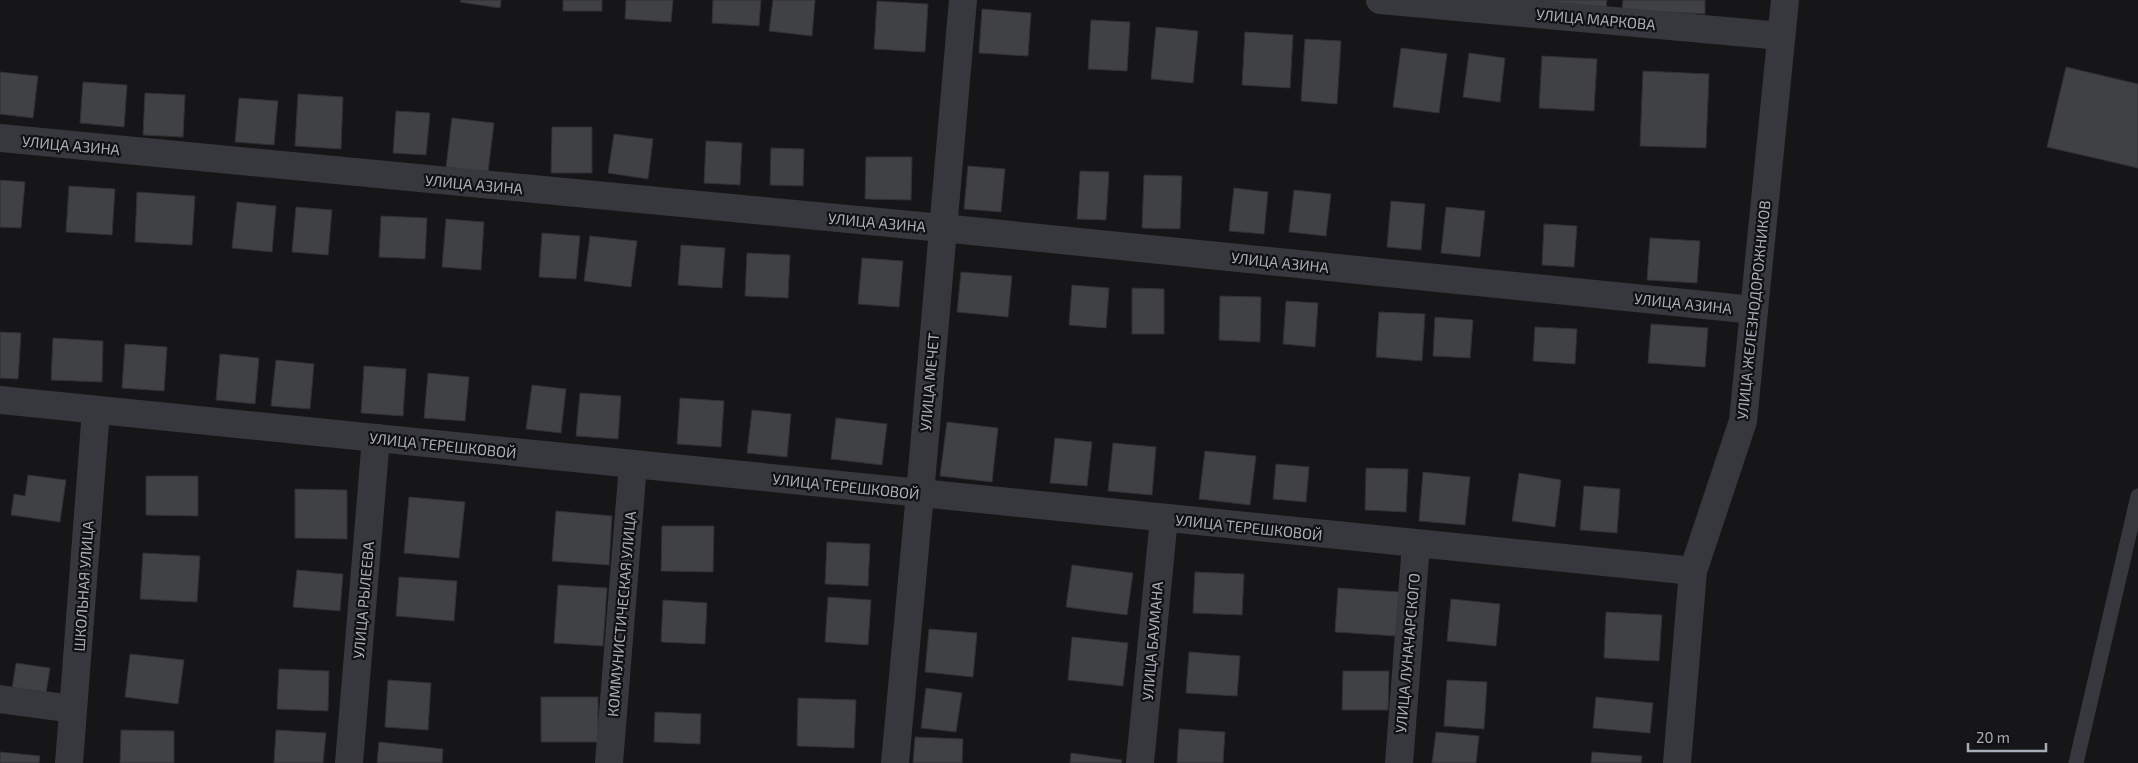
<svg xmlns="http://www.w3.org/2000/svg" width="2138" height="763" font-family="'Exo 2',sans-serif">
	<style>
		.building { fill: #404145; stroke: #303034 }
		.lines { fill: none; stroke-linecap: round; stroke-linejoin: round }
		.service { stroke: #37383d; stroke-width: 15 }
		.minor { stroke: #37383d; stroke-width: 28 }
		.tertiary { stroke: #37383d; stroke-width: 28 }
		.labels { text-anchor: middle; dominant-baseline: central; stroke-width: 4.5; stroke-linejoin: round; paint-order: stroke }
		.street-label { font-size: 15px; fill: #a8adb8; stroke: #111113 }
	</style>
	<rect width="100%" height="100%" fill="#161618"/>
	<g class="building">
		<polygon points="461,0 501,0 500,8 460,2"/>
		<rect x="563" y="0" width="39" height="11"/>
		<polygon points="626,0 673,0 671,22 625,19"/>
		<polygon points="713,0 761,0 759,26 712,23"/>
		<polygon points="773,0 815,0 812,36 769,31"/>
		<polygon points="1525,0 1607,0 1606,7"/>
		<polygon points="1623,0 1705,0 1705,14 1622,10"/>
		<polygon points="877,1 928,4 925,52 874,49"/>
		<polygon points="982,9 1031,13 1028,56 979,53"/>
		<polygon points="1091,20 1130,22 1127,71 1088,69"/>
		<polygon points="1156,27 1198,31 1193,83 1151,79"/>
		<polygon points="1245,32 1293,35 1290,88 1242,85"/>
		<polygon points="1305,39 1341,41 1337,104 1301,101"/>
		<polygon points="1401,48 1447,54 1439,113 1393,107"/>
		<polygon points="1469,53 1505,58 1500,102 1463,97"/>
		<polygon points="1542,56 1597,59 1594,111 1539,108"/>
		<polygon points="2066,67 2138,84 2138,168 2047,147"/>
		<polygon points="1643,71 1709,74 1706,148 1640,146"/>
		<polygon points="0,72 38,76 33,118 0,114"/>
		<polygon points="83,82 127,85 124,127 80,123"/>
		<polygon points="145,93 185,95 183,137 143,135"/>
		<polygon points="298,94 343,97 341,149 295,146"/>
		<polygon points="239,98 278,101 274,145 235,142"/>
		<polygon points="396,111 430,113 426,155 393,153"/>
		<polygon points="452,118 494,123 488,172 446,167"/>
		<polygon points="552,127 592,127 592,173 551,173"/>
		<polygon points="614,134 653,139 648,179 608,173"/>
		<polygon points="706,141 742,143 740,185 704,183"/>
		<polygon points="771,148 804,149 803,186 770,185"/>
		<polygon points="866,157 912,157 911,200 865,199"/>
		<polygon points="968,166 1005,169 1001,212 964,209"/>
		<polygon points="1080,171 1109,172 1106,220 1077,219"/>
		<polygon points="1144,175 1182,176 1180,229 1142,228"/>
		<polygon points="0,180 25,182 21,228 0,227"/>
		<polygon points="69,186 115,189 112,235 66,232"/>
		<polygon points="1234,188 1268,192 1264,234 1229,231"/>
		<polygon points="1294,190 1331,194 1326,236 1289,232"/>
		<polygon points="137,192 195,196 192,245 135,242"/>
		<polygon points="1391,201 1425,204 1421,250 1387,247"/>
		<polygon points="237,202 276,206 272,252 232,248"/>
		<polygon points="296,207 332,210 328,255 292,252"/>
		<polygon points="1446,207 1485,211 1480,257 1441,253"/>
		<polygon points="381,216 427,218 425,259 379,257"/>
		<polygon points="446,219 484,222 481,270 442,267"/>
		<polygon points="1544,224 1577,226 1574,267 1542,265"/>
		<polygon points="542,233 580,236 576,279 539,277"/>
		<polygon points="590,236 637,241 631,287 584,281"/>
		<polygon points="1650,238 1700,241 1697,283 1647,280"/>
		<polygon points="681,245 725,248 722,288 678,285"/>
		<polygon points="747,253 790,255 788,298 745,296"/>
		<polygon points="862,258 903,261 899,307 858,304"/>
		<polygon points="961,272 1012,276 1008,317 957,312"/>
		<polygon points="1072,285 1109,288 1106,328 1069,325"/>
		<polygon points="1132,288 1164,289 1164,334 1132,334"/>
		<polygon points="1220,296 1261,297 1260,342 1219,340"/>
		<polygon points="1286,301 1318,303 1315,347 1283,344"/>
		<polygon points="1379,312 1425,314 1422,361 1376,357"/>
		<polygon points="1435,317 1473,320 1470,358 1433,356"/>
		<polygon points="1651,324 1708,328 1705,367 1648,363"/>
		<polygon points="1535,327 1577,329 1575,364 1533,361"/>
		<polygon points="0,332 21,333 18,379 0,378"/>
		<polygon points="53,338 103,341 102,382 51,380"/>
		<polygon points="125,344 167,347 164,391 122,388"/>
		<polygon points="220,354 259,358 255,404 216,400"/>
		<polygon points="276,360 314,364 310,409 271,406"/>
		<polygon points="364,366 406,369 403,416 361,413"/>
		<polygon points="428,373 469,377 465,421 424,418"/>
		<polygon points="532,385 566,389 561,433 526,429"/>
		<polygon points="580,393 621,396 618,439 576,436"/>
		<polygon points="680,398 724,401 721,447 677,444"/>
		<polygon points="752,410 791,414 787,457 747,453"/>
		<polygon points="836,418 887,424 882,465 831,459"/>
		<polygon points="947,422 998,428 992,482 940,476"/>
		<polygon points="1055,438 1092,442 1087,486 1050,483"/>
		<polygon points="1113,443 1156,447 1152,495 1108,491"/>
		<polygon points="1205,451 1256,456 1250,505 1199,499"/>
		<polygon points="1276,464 1309,467 1306,502 1273,499"/>
		<polygon points="1366,468 1408,469 1406,512 1365,510"/>
		<polygon points="1423,472 1470,477 1465,525 1419,521"/>
		<polygon points="1519,473 1561,480 1555,527 1512,521"/>
		<polygon points="28,475 66,480 60,522 11,515 14,494 25,496"/>
		<polygon points="146,476 198,476 198,516 146,515"/>
		<polygon points="1584,486 1620,489 1617,533 1580,530"/>
		<polygon points="295,489 347,490 347,539 295,538"/>
		<polygon points="409,497 465,502 459,558 404,553"/>
		<polygon points="556,511 612,516 609,565 552,561"/>
		<polygon points="662,526 714,526 713,572 661,571"/>
		<polygon points="827,542 870,544 868,586 825,584"/>
		<polygon points="143,553 200,556 197,602 140,599"/>
		<polygon points="1072,565 1133,573 1127,615 1066,607"/>
		<polygon points="297,570 343,574 340,611 293,607"/>
		<polygon points="1195,572 1244,574 1242,615 1193,613"/>
		<polygon points="399,577 457,581 454,621 396,616"/>
		<polygon points="558,585 607,588 603,646 554,643"/>
		<polygon points="1338,588 1399,592 1396,636 1335,632"/>
		<polygon points="828,597 871,600 868,645 825,642"/>
		<polygon points="1451,599 1500,604 1496,646 1447,641"/>
		<polygon points="663,600 707,603 705,644 661,642"/>
		<polygon points="1606,612 1662,615 1659,661 1604,658"/>
		<polygon points="929,629 977,633 973,677 925,672"/>
		<polygon points="1072,637 1128,643 1123,686 1068,680"/>
		<polygon points="1189,652 1240,656 1237,696 1186,693"/>
		<polygon points="130,654 184,660 178,704 125,697"/>
		<polygon points="16,663 50,668 46,693 12,689"/>
		<polygon points="279,669 329,671 328,711 277,709"/>
		<polygon points="1343,671 1389,671 1388,710 1342,710"/>
		<polygon points="388,680 431,683 428,730 385,727"/>
		<polygon points="1447,680 1487,682 1484,729 1444,726"/>
		<polygon points="926,688 962,693 956,732 921,728"/>
		<rect x="541" y="697" width="57" height="45"/>
		<polygon points="1596,697 1653,703 1650,733 1593,728"/>
		<polygon points="798,698 856,700 854,748 797,746"/>
		<polygon points="655,712 701,714 700,744 654,742"/>
		<polygon points="1179,729 1225,732 1223,763 1177,763"/>
		<polygon points="121,730 174,731 174,763 120,763"/>
		<polygon points="276,730 326,733 323,763 274,763"/>
		<polygon points="1436,732 1479,736 1476,763 1432,763"/>
		<polygon points="915,737 963,739 962,763 913,763"/>
		<polygon points="379,742 443,749 442,763 377,763"/>
		<polygon points="0,752 40,756 39,763 0,763"/>
		<polygon points="1592,752 1642,756 1641,763 1591,763"/>
		<polygon points="1071,753 1122,760 1121,763 1070,763"/>
	</g>
	<g class="lines">
		<polyline class="service" points="2076,763 2138,496"/>
		<g class="minor">
			<polyline points="1380,0 1781,36"/>
			<polyline points="0,138 942,228 1754,310"/>
			<polyline points="0,699 73,709"/>
			<polyline points="69,763 96,410"/>
			<polyline points="349,763 376,438"/>
			<polyline points="609,763 633,464"/>
			<polyline points="895,763 920,494"/>
			<polyline points="1140,763 1164,518"/>
			<polyline points="1399,763 1416,544"/>
			<polyline points="1677,763 1693,571 1743,421 1785,0"/>
		</g>
		<g class="tertiary">
			<polyline points="0,400 1693,571"/>
			<polyline points="920,494 963,0"/>
		</g>
	</g>
	<g class="labels">
		<g class="street-label">
			<text transform="translate(1596 19) rotate(5)">УЛИЦА МАРКОВА</text>
			<text transform="translate(71 145) rotate(5)">УЛИЦА АЗИНА</text>
			<text transform="translate(474 184) rotate(5)">УЛИЦА АЗИНА</text>
			<text transform="translate(877 222) rotate(5)">УЛИЦА АЗИНА</text>
			<text transform="translate(1280 262) rotate(6)">УЛИЦА АЗИНА</text>
			<text transform="translate(1683 303) rotate(6)">УЛИЦА АЗИНА</text>
			<text transform="translate(1753 310) rotate(-84)">УЛИЦА ЖЕЛЕЗНОДОРОЖНИКОВ</text>
			<text transform="translate(929 382) rotate(-85)">УЛИЦА МЕЧЕТ</text>
			<text transform="translate(443 445) rotate(6)">УЛИЦА ТЕРЕШКОВОЙ</text>
			<text transform="translate(846 486) rotate(6)">УЛИЦА ТЕРЕШКОВОЙ</text>
			<text transform="translate(1249 527) rotate(6)">УЛИЦА ТЕРЕШКОВОЙ</text>
			<text transform="translate(83 586) rotate(-86)">ШКОЛЬНАЯ УЛИЦА</text>
			<text transform="translate(363 600) rotate(-85)">УЛИЦА РЫЛЕЕВА</text>
			<text transform="translate(621 614) rotate(-85)">КОММУНИСТИЧЕСКАЯ УЛИЦА</text>
			<text transform="translate(1152 641) rotate(-85)">УЛИЦА БАУМАНА</text>
			<text transform="translate(1407 653) rotate(-85)">УЛИЦА ЛУНАЧАРСКОГО</text>
		</g>
	</g>
	<path d="M1968 743v8h78v-8" fill="none" stroke="#a8adb8" stroke-width="2.5"/>
	<text x="1976" y="743" font-size="15" fill="#a8adb8" stroke="#111113" stroke-width="4" paint-order="stroke">20 m</text>
</svg>
